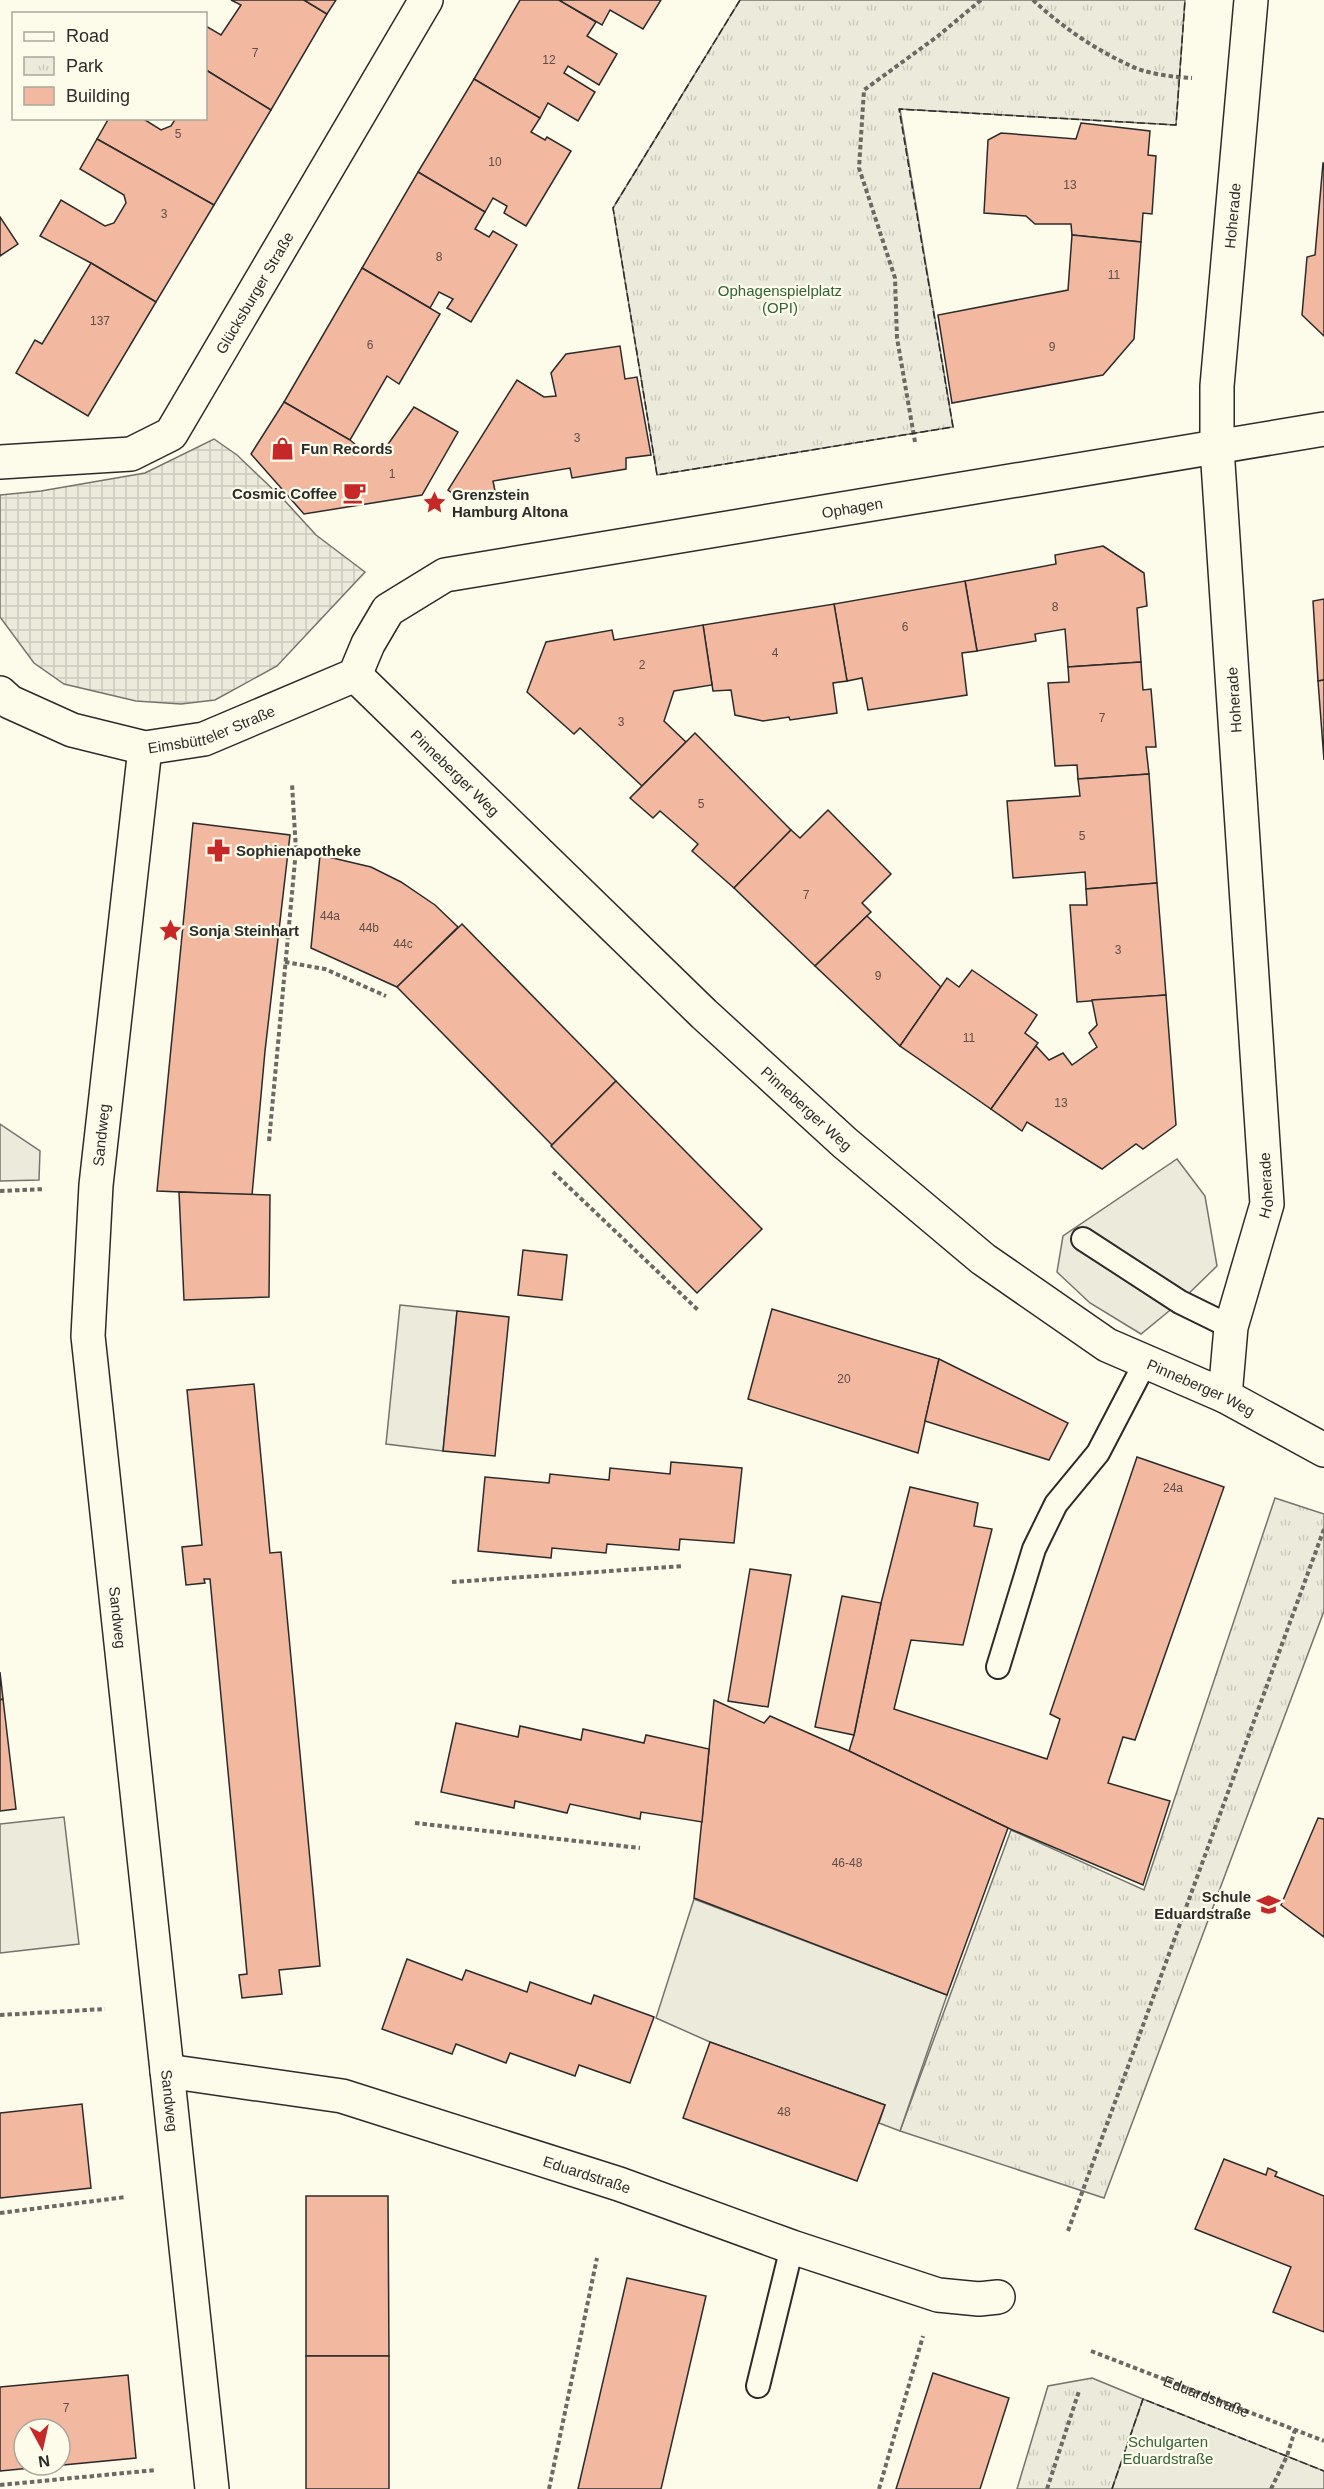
<svg xmlns="http://www.w3.org/2000/svg" width="1324" height="2489" font-family="Arial,sans-serif">
	<style>
		.park { fill: url(#park-tufts); stroke: #74746e; stroke-width: 1.5 }
		.garden { fill: #ecebdb; stroke: #74746e; stroke-width: 1.5 }
		.parking { fill: #eceadb; stroke: #74746e; stroke-width: 1.5 }
		.plaza { fill: url(#plaza-grid); stroke: #74746e; stroke-width: 1.5 }
		.building { fill: #f2b8a0; stroke: #2b2b2b; stroke-width: 1.5; fill-rule: evenodd }
		.lines { fill: none; stroke-linecap: round; stroke-linejoin: round }
		.lane-casing { stroke: #2b2b2b; stroke-width: 26 }
		.street-casing { stroke: #2b2b2b; stroke-width: 36 }
		.path { stroke: #6a6964; stroke-width: 4; stroke-dasharray: 4.5 3; stroke-linecap: butt }
		.lane { stroke: #fdfbea; stroke-width: 22 }
		.street { stroke: #fdfbea; stroke-width: 33 }
		.fence { stroke: #2b2b2b; stroke-width: 1.5; stroke-dasharray: 8 3; stroke-linecap: butt }
		.labels { text-anchor: middle; dominant-baseline: central; stroke-width: 4.5; stroke-linejoin: round; paint-order: stroke }
		.number-label { font-size: 12px; fill: #5d4e48 }
		.street-label { font-size: 15px; fill: #2b2b2b; stroke: #fdfbea }
		.park-label { font-size: 15px; fill: #34623c; stroke: #fdfbea }
		.poi-label { font-size: 15px; font-weight: bold; fill: #2b2b2b; stroke: #fdfbea; text-anchor: start }
	</style>
	<defs>
		<pattern id="park-tufts" width="24" height="20" patternUnits="userSpaceOnUse" patternTransform="scale(1.5)"><rect width="24" height="20" fill="#ecebdb"/><path d="M3 7l-1-3M5 7V3M7 7l1-3M15 17l-1-3M17 17v-4M19 17l1-3" fill="none" stroke="#cbcabc"/></pattern>
		<pattern id="plaza-grid" width="8" height="8" patternUnits="userSpaceOnUse" patternTransform="scale(1.5)"><rect width="8" height="8" fill="#eceadb"/><path d="M0 4h8M4 0v8" fill="none" stroke="#cbc9bc"/></pattern>
	</defs>
	<rect width="100%" height="100%" fill="#fdfbea"/>
	<g class="park">
		<polygon points="740,0 1185,0 1176,125 900,109 953,427 657,475 613,208"/>
		<polygon points="1275,1498 1324,1514 1324,1611 1104,2198 900,2131 1011,1830 1144,1890"/>
		<polygon points="1092,2378 1143,2399 1112,2489 1017,2489 1048,2386"/>
	</g>
	<polygon class="garden" points="1143,2399 1324,2471 1324,2489 1112,2489"/>
	<g class="parking">
		<polygon points="0,1124 40,1151 39,1180 0,1181"/>
		<polygon points="1177,1159 1205,1196 1217,1266 1180,1302 1141,1334 1090,1303 1057,1272 1063,1236"/>
		<polygon points="400,1305 457,1311 443,1451 386,1444"/>
		<polygon points="64,1817 79,1944 0,1953 0,1824"/>
		<polygon points="694,1899 947,1995 900,2131 879,2123 885,2105 710,2042 656,2018"/>
	</g>
	<polygon class="plaza" points="214,439 237,455 284,500 316,535 365,572 277,666 215,700 181,704 136,701 64,684 34,663 0,617 0,495 41,491 145,473"/>
	<g class="building">
		<polygon points="231,0 304,0 327,14 271,110 206,70 206,26 221,35 241,5"/>
		<polygon points="304,0 336,0 327,14"/>
		<polygon points="520,0 559,0 596,22 587,36 617,54 599,85 568,66 564,73 595,92 578,121 548,103 540,118 474,79"/>
		<polygon points="559,0 661,0 643,29 610,10 602,25"/>
		<polygon points="206,70 271,110 214,205 97,139 109,118 142,118 161,130 171,126 176,118 206,118"/>
		<polygon points="474,79 540,118 531,132 545,140 547,137 571,151 526,226 504,213 507,206 493,198 485,212 418,172"/>
		<polygon points="1081,123 1150,131 1148,155 1156,156 1152,214 1143,213 1141,242 1072,235 1071,224 1035,224 1026,216 984,213 988,140 1001,133 1076,139"/>
		<polygon points="97,139 214,205 156,302 91,263 40,236 61,200 105,226 114,223 126,203 124,195 80,169"/>
		<polygon points="1323,163 1324,163 1324,336 1302,315 1307,257 1315,255"/>
		<polygon points="418,172 485,212 475,229 489,237 493,231 517,245 471,322 447,308 453,299 439,292 430,308 362,268"/>
		<polygon points="0,217 18,244 0,256"/>
		<polygon points="1072,235 1141,242 1134,339 1103,375 952,403 938,315 1068,290"/>
		<polygon points="91,263 156,302 88,416 16,373 35,340 42,344"/>
		<polygon points="362,268 440,314 399,384 387,376 350,440 284,402"/>
		<polygon points="620,346 625,379 637,377 651,455 626,458 626,469 572,478 570,468 493,481 495,491 457,497 448,490 517,380 544,397 556,396 551,373 566,354"/>
		<polygon points="284,402 350,440 366,453 384,450 414,407 458,432 422,495 304,514 251,454"/>
		<polygon points="1103,546 1144,573 1147,606 1137,608 1141,662 1068,667 1065,629 1035,634 1036,641 977,651 965,581 1056,564 1055,555"/>
		<polygon points="965,581 977,651 962,653 967,695 868,710 862,678 847,681 834,604"/>
		<polygon points="1324,599 1324,680 1318,681 1313,601"/>
		<polygon points="834,604 847,681 833,683 837,713 790,720 789,717 763,721 735,715 731,690 713,691 703,625"/>
		<polygon points="703,625 712,685 674,691 664,721 686,742 642,786 580,728 574,734 527,692 546,642 612,630 614,640"/>
		<polygon points="1141,662 1143,690 1151,689 1156,747 1146,747 1149,774 1078,779 1077,765 1055,766 1048,683 1069,682 1068,667"/>
		<polygon points="1324,680 1324,760 1318,681"/>
		<polygon points="695,733 791,830 734,888 692,851 698,844 660,811 653,818 630,798"/>
		<polygon points="1149,774 1157,883 1086,889 1085,872 1013,878 1007,801 1080,796 1078,779"/>
		<polygon points="828,810 891,874 862,903 871,912 815,966 734,888 791,830 800,838"/>
		<polygon points="193,823 290,835 265,1051 252,1195 157,1191"/>
		<polygon points="320,855 371,867 401,882 435,905 458,927 397,987 311,948"/>
		<polygon points="1157,883 1166,995 1077,1002 1070,905 1087,905 1086,889"/>
		<polygon points="867,916 941,987 900,1046 815,966"/>
		<polygon points="462,924 616,1081 552,1145 397,987"/>
		<polygon points="972,970 1037,1015 1025,1033 1038,1043 991,1109 900,1046 947,978 959,987"/>
		<polygon points="1166,995 1176,1125 1143,1149 1136,1144 1102,1169 1027,1122 1022,1131 991,1109 1036,1046 1049,1060 1063,1053 1072,1065 1097,1047 1089,1033 1097,1025 1092,1000"/>
		<polygon points="616,1081 762,1229 697,1293 551,1146"/>
		<polygon points="179,1192 270,1195 269,1297 184,1300"/>
		<polygon points="523,1250 567,1255 562,1300 518,1295"/>
		<polygon points="772,1309 939,1359 918,1453 748,1399"/>
		<polygon points="457,1311 509,1317 495,1456 443,1451"/>
		<polygon points="939,1359 1068,1423 1049,1460 925,1421"/>
		<polygon points="254,1384 270,1553 281,1552 320,1966 279,1970 282,1994 242,1998 239,1975 247,1974 210,1579 204,1579 205,1583 186,1585 182,1547 202,1545 187,1390"/>
		<polygon points="1137,1457 1224,1487 1135,1740 1123,1737 1108,1783 1170,1801 1143,1885 1008,1828 849,1751 854,1735 881,1603 910,1487 978,1503 974,1526 992,1529 963,1645 911,1640 894,1709 1047,1759 1060,1719 1050,1714"/>
		<polygon points="671,1462 742,1468 734,1543 680,1539 679,1550 607,1544 606,1553 552,1548 551,1558 478,1551 485,1477 549,1483 550,1474 609,1480 610,1468 670,1474"/>
		<polygon points="750,1569 791,1575 768,1707 728,1701"/>
		<polygon points="842,1596 881,1603 854,1735 815,1727"/>
		<polygon points="0,1672 3,1699 0,1700"/>
		<polygon points="3,1699 16,1809 0,1811 0,1700"/>
		<polygon points="714,1700 764,1723 770,1716 849,1751 1008,1828 947,1995 694,1898"/>
		<polygon points="456,1723 518,1737 520,1726 581,1740 583,1729 644,1743 646,1735 709,1749 702,1822 641,1812 640,1819 570,1804 567,1813 515,1801 514,1808 441,1792"/>
		<polygon points="1318,1818 1324,1819 1324,1937 1281,1905"/>
		<polygon points="407,1959 462,1980 466,1970 527,1992 530,1982 591,2004 594,1995 654,2017 630,2083 579,2065 575,2076 510,2053 506,2063 456,2044 452,2054 382,2029"/>
		<polygon points="710,2042 885,2105 857,2181 683,2118"/>
		<polygon points="82,2104 91,2188 0,2198 0,2113"/>
		<polygon points="1224,2159 1266,2175 1268,2168 1277,2172 1275,2176 1324,2196 1324,2332 1273,2312 1291,2267 1195,2229"/>
		<polygon points="306,2196 388,2196 389,2356 306,2356"/>
		<polygon points="627,2278 706,2296 661,2489 578,2489"/>
		<rect x="306" y="2356" width="83" height="133"/>
		<polygon points="933,2373 1009,2398 980,2489 896,2489"/>
		<path d="M128,2375L136,2458L0,2471V2387ZM24,2429H60V2465H24Z"/>
	</g>
	<g class="lines">
		<defs>
			<g id="lane">
				<polyline points="1083,1239 1180,1302 1231,1327"/>
				<polyline points="998,1667 1034,1549 1056,1504 1098,1453 1146,1361"/>
				<polyline points="758,2386 792,2247"/>
			</g>
			<g id="street">
				<path id="s2" d="M0,462L131,454L171,434L426,0"/>
				<path id="s3" d="M355,675L704,1014L845,1143L983,1259L1107,1345L1225,1396L1324,1450"/>
				<path id="s4" d="M0,693L10,702L72,730L145,748L204,739L355,675L368,644L388,610L445,575L1324,429"/>
				<path id="s5" d="M145,748L96,1185L88,1336L212,2489"/>
				<path id="s6" d="M1225,1396L1231,1327L1267,1204L1217,448V386L1251,0"/>
				<path id="s7" d="M167,2071L342,2096L619,2184L792,2247L938,2295L979,2299L998,2297"/>
			</g>
		</defs>
		<use href="#lane" class="lane-casing"/>
		<use href="#street" class="street-casing"/>
		<g class="path">
			<path d="M1033,0C1061,26 1094,49 1129,65C1146,74 1173,77 1192,78"/>
			<polyline points="915,442 897,338 895,278 859,168 864,90 938,36 981,0"/>
			<polyline points="285,962 325,969 386,996"/>
			<polyline points="269,1141 296,850 292,784"/>
			<polyline points="553,1172 699,1311"/>
			<polyline points="0,1191 45,1189"/>
			<polyline points="452,1582 683,1566"/>
			<polyline points="415,1823 640,1848"/>
			<polyline points="0,2015 105,2009"/>
			<polyline points="0,2213 126,2197"/>
			<polyline points="1068,2231 1324,1529"/>
			<path id="s1" d="M1091,2351L1324,2441"/>
			<polyline points="0,2485 156,2470"/>
			<polyline points="549,2489 597,2258"/>
			<polyline points="879,2489 923,2336"/>
			<polyline points="1047,2489 1079,2391"/>
			<polyline points="1271,2489 1287,2456 1295,2430"/>
		</g>
		<use href="#lane" class="lane"/>
		<use href="#street" class="street"/>
		<g class="fence">
			<polyline points="740,0 613,208 657,475 953,427 899,109 1176,125 1185,0"/>
			<polyline points="1112,2489 1143,2399 1324,2471"/>
		</g>
	</g>
	<defs>
		<symbol id="shop-bare" viewBox="-9 -9 18 18"><path d="M-5-2.5h2.3a2.7 3.5 0 0 1 5.4 0H5L5.5 6h-11ZM-1.5-2.5h3a1.5 2.3 0 0 0-3 0Z" fill="#c62828" stroke="#fdfbea" stroke-width="2.5" paint-order="stroke"/></symbol>
		<symbol id="cafe-bare" viewBox="-9 -9 18 18"><path d="M-5.5-4.5H6V0H3Q3 3.5 0 3.5H-2.5Q-5.5 3.5-5.5 0ZM3-3.2v2h1.7v-2ZM-6 4.5H4V6H-6Z" fill="#c62828" stroke="#fdfbea" stroke-width="2.5" paint-order="stroke"/></symbol>
		<symbol id="sight-bare" viewBox="-9 -9 18 18"><path d="M0-6L1.8-2.2L6-1.7L2.9 1.2L3.7 5.4L0 3.3L-3.7 5.4L-2.9 1.2L-6-1.7L-1.8-2.2Z" fill="#c62828" stroke="#fdfbea" stroke-width="2.5" paint-order="stroke"/></symbol>
		<symbol id="pharmacy-bare" viewBox="-9 -9 18 18"><path d="M-2-6h4v4h4v4h-4v4h-4v-4h-4v-4h4Z" fill="#c62828" stroke="#fdfbea" stroke-width="2.5" paint-order="stroke"/></symbol>
		<symbol id="school-bare" viewBox="-9 -9 18 18"><path d="M0-5L7-2L0 1L-7-2ZM-4 1L0 2.5L4 1V4Q0 6-4 4Z" fill="#c62828" stroke="#fdfbea" stroke-width="2.5" paint-order="stroke"/></symbol>
	</defs>
	<g fill-rule="evenodd">
		<use href="#shop-bare" x="266" y="432" width="33" height="33"/>
		<use href="#cafe-bare" x="338" y="476" width="33" height="33"/>
		<use href="#sight-bare" x="418" y="486" width="33" height="33"/>
		<use href="#pharmacy-bare" x="202" y="834" width="33" height="33"/>
		<use href="#sight-bare" x="154" y="914" width="33" height="33"/>
		<use href="#school-bare" x="1252" y="1888" width="33" height="33"/>
	</g>
	<g class="labels">
		<g class="number-label">
			<text x="255" y="53">7</text>
			<text x="549" y="60">12</text>
			<text x="178" y="134">5</text>
			<text x="495" y="162">10</text>
			<text x="1070" y="185">13</text>
			<text x="164" y="214">3</text>
			<text x="439" y="257">8</text>
			<text x="1114" y="275">11</text>
			<text x="100" y="321">137</text>
			<text x="370" y="345">6</text>
			<text x="1052" y="347">9</text>
			<text x="577" y="438">3</text>
			<text x="392" y="474">1</text>
			<text x="1055" y="607">8</text>
			<text x="905" y="627">6</text>
			<text x="775" y="653">4</text>
			<text x="642" y="665">2</text>
			<text x="1102" y="718">7</text>
			<text x="621" y="722">3</text>
			<text x="701" y="804">5</text>
			<text x="1082" y="836">5</text>
			<text x="806" y="895">7</text>
			<text x="330" y="916">44a</text>
			<text x="369" y="928">44b</text>
			<text x="403" y="944">44c</text>
			<text x="1118" y="950">3</text>
			<text x="878" y="976">9</text>
			<text x="969" y="1038">11</text>
			<text x="1061" y="1103">13</text>
			<text x="844" y="1379">20</text>
			<text x="1173" y="1488">24a</text>
			<text x="847" y="1863">46-48</text>
			<text x="784" y="2112">48</text>
			<text x="66" y="2408">7</text>
		</g>
		<g class="street-label">
			<text stroke="none"><textPath href="#s6" startOffset="1188">Hoherade</textPath></text>
			<text stroke="none"><textPath href="#s2" startOffset="340">Glücksburger Straße</textPath></text>
			<text stroke="none"><textPath href="#s4" startOffset="933">Ophagen</textPath></text>
			<text transform="translate(1234 700) rotate(-94)">Hoherade</text>
			<text stroke="none"><textPath href="#s4" startOffset="226">Eimsbütteler Straße</textPath></text>
			<text stroke="none"><textPath href="#s3" startOffset="140">Pinneberger Weg</textPath></text>
			<text stroke="none"><textPath href="#s3" startOffset="626">Pinneberger Weg</textPath></text>
			<text transform="translate(101 1135) rotate(-84)">Sandweg</text>
			<text stroke="none"><textPath href="#s6" startOffset="216">Hoherade</textPath></text>
			<text stroke="none"><textPath href="#s3" startOffset="1112">Pinneberger Weg</textPath></text>
			<text stroke="none"><textPath href="#s5" startOffset="874">Sandweg</textPath></text>
			<text stroke="none"><textPath href="#s5" startOffset="1360">Sandweg</textPath></text>
			<text stroke="none"><textPath href="#s7" startOffset="434">Eduardstraße</textPath></text>
			<text stroke="none"><textPath href="#s1" startOffset="124">Eduardstraße</textPath></text>
		</g>
		<g class="park-label">
			<text x="780" y="290">Ophagenspielplatz<tspan x="780" dy="17">(OPI)</tspan></text>
			<text x="1168" y="2441">Schulgarten<tspan x="1168" dy="17">Eduardstraße</tspan></text>
		</g>
		<g class="poi-label">
			<text x="301" y="448">Fun Records</text>
			<text x="337" y="493" text-anchor="end">Cosmic Coffee</text>
			<text x="452" y="494">Grenzstein<tspan x="452" dy="17">Hamburg Altona</tspan></text>
			<text x="236" y="850">Sophienapotheke</text>
			<text x="189" y="930">Sonja Steinhart</text>
			<text x="1251" y="1896" text-anchor="end">Schule<tspan x="1251" dy="17">Eduardstraße</tspan></text>
		</g>
	</g>
	<rect x="12" y="12" width="195" height="108" fill="#fdfbea" stroke="#a9a89e" stroke-width="1.5"/>
	<rect x="24" y="32" width="30" height="9" fill="#fdfbea" stroke="#a9a89e" stroke-width="1.5"/>
	<text x="66" y="42" font-size="18" fill="#2b2b2b">Road</text>
	<rect x="24" y="57" width="30" height="18" fill="url(#park-tufts)" stroke="#a9a89e" stroke-width="1.5"/>
	<text x="66" y="72" font-size="18" fill="#2b2b2b">Park</text>
	<rect x="24" y="87" width="30" height="18" fill="#f2b8a0" stroke="#a9a89e" stroke-width="1.5"/>
	<text x="66" y="102" font-size="18" fill="#2b2b2b">Building</text>
	<g transform="translate(42 2447) rotate(172)"><circle r="28" fill="#fdfbea" stroke="#a9a89e" stroke-width="1.5"/>
	<path d="M0-4.5L10 22L0 15L-10 22Z" fill="#c62828"/>
	<text y="-9" font-size="16" font-weight="bold" text-anchor="middle" fill="#2b2b2b">N</text>
	</g>
</svg>
